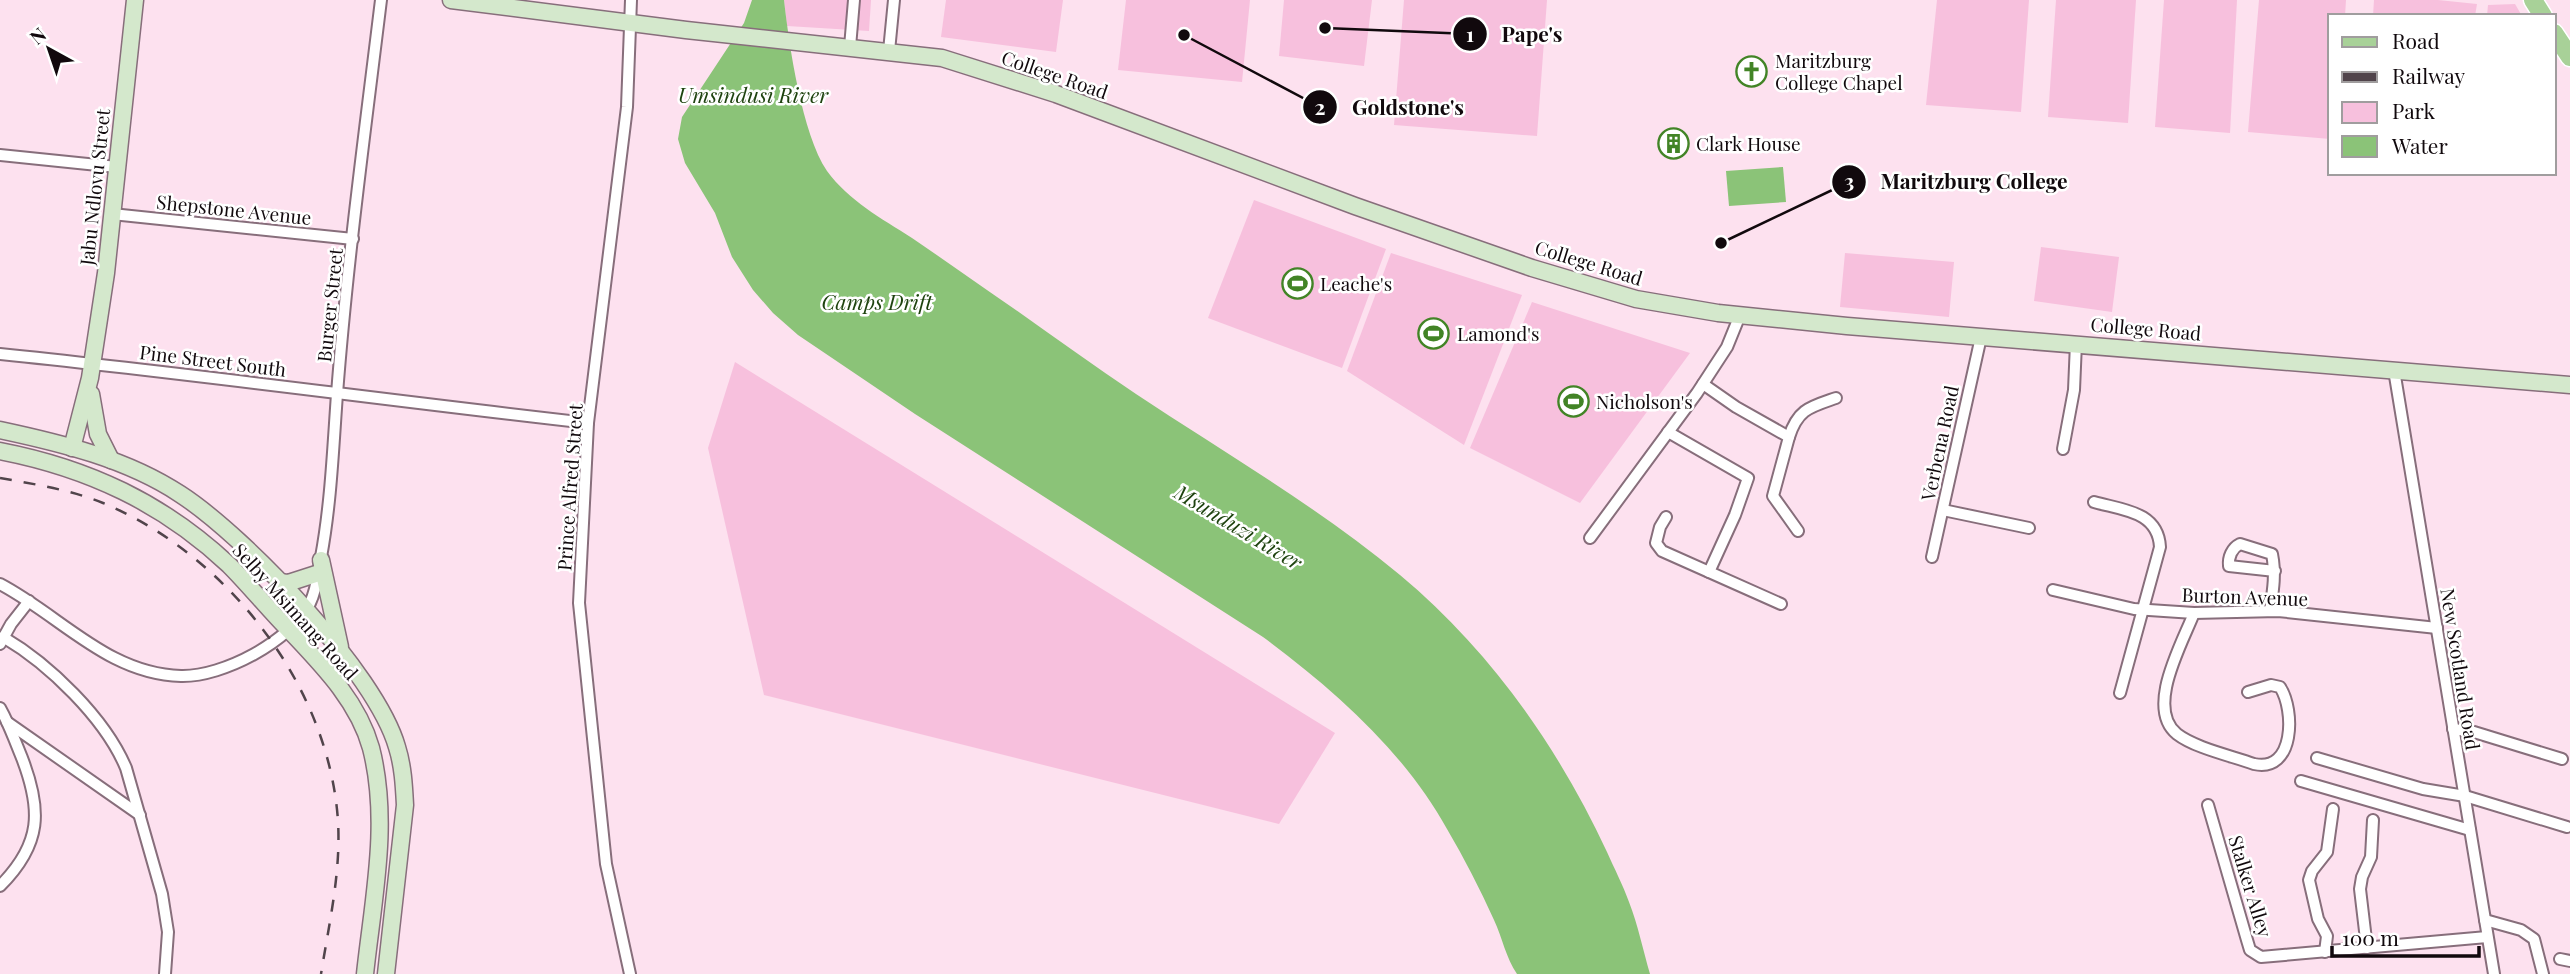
<svg xmlns="http://www.w3.org/2000/svg" width="2570" height="974" font-family="'Playfair Display',serif">
	<style>
		.green { fill: #f7c0dd }
		.water { fill: #8bc378 }
		.lines { fill: none; stroke-linecap: round; stroke-linejoin: round }
		.street-casing { stroke: #876e7b; stroke-width: 14 }
		.secondary-casing { stroke: #876e7b; stroke-width: 19 }
		.primary-casing { stroke: #fff; stroke-width: 21 }
		.street { stroke: #fff; stroke-width: 10 }
		.secondary { stroke: #d4e8cc; stroke-width: 16 }
		.primary { stroke: #a8d198; stroke-width: 18 }
		.rail { stroke: #51444b; stroke-width: 2.5; stroke-dasharray: 12 12; stroke-linecap: butt }
		.labels { text-anchor: middle; dominant-baseline: central; stroke-width: 5; stroke-linejoin: round; paint-order: stroke }
		.poi-label { font-size: 19px; fill: #11090d; stroke: #fff; text-anchor: start }
		.street-label { font-size: 19px; fill: #11090d; stroke: #fff }
		.water-label { font-size: 21px; font-style: italic; fill: #1e430f; stroke: #fff }
		.leader { fill: none; stroke: #11090d; stroke-width: 2.5 }
		.callout-dot { fill: #11090d; stroke: #fff; stroke-width: 2.5 }
		.mark-label { font-size: 21px; text-anchor: middle; font-weight: bold; fill: #fff }
		.callout-label { font-size: 21px; text-anchor: middle; font-weight: bold; fill: #11090d; stroke: #fff; stroke-width: 5; stroke-linejoin: round; paint-order: stroke }
	</style>
	<rect width="100%" height="100%" fill="#fde1ef"/>
	<g class="green">
		<polygon points="784,0 871,0 869,31 787,26"/>
		<polygon points="946,0 1063,0 1056,52 941,37"/>
		<polygon points="1126,0 1250,0 1242,82 1118,70"/>
		<polygon points="1284,0 1372,0 1364,66 1279,56"/>
		<polygon points="1404,0 1547,0 1537,136 1394,125"/>
		<polygon points="1937,0 2029,0 2021,112 1926,105"/>
		<polygon points="2056,0 2136,0 2128,123 2048,117"/>
		<polygon points="2164,0 2237,0 2230,133 2155,127"/>
		<polygon points="2259,0 2346,0 2345,16 2330,16 2330,139 2248,132"/>
		<polygon points="2374,0 2438,0 2477,4 2475,16 2373,16"/>
		<polygon points="2515,4 2522,16 2487,16 2488,5"/>
		<polygon points="1254,200 1386,249 1342,368 1208,318"/>
		<polygon points="2041,247 2119,257 2112,312 2034,301"/>
		<polygon points="1391,253 1522,295 1464,445 1347,371"/>
		<polygon points="1845,253 1954,262 1949,317 1840,307"/>
		<polygon points="1532,302 1690,353 1580,503 1470,448"/>
		<polygon points="735,362 1335,733 1279,824 764,695 708,448"/>
	</g>
	<g class="water">
		<path d="M752,0H784C789,45 802,134 827,171C849,201 881,218 912,238C946,261 979,285 1013,308C1054,337 1094,366 1136,394C1225,453 1318,507 1400,575C1490,650 1558,747 1607,852C1614,868 1623,885 1629,902C1638,925 1643,950 1650,974H1517C1506,958 1502,937 1494,920C1480,889 1464,858 1447,829C1404,751 1333,689 1263,637L915,414L798,335L773,313L753,290L732,257L715,213L685,163L678,139L682,117L744,23Z"/>
		<polygon points="1783,167 1786,202 1729,206 1726,171"/>
	</g>
	<g class="lines">
		<defs>
			<g id="street">
				<polyline points="850,47 854,0"/>
				<polyline points="889,51 894,0"/>
				<polyline points="0,155 117,167"/>
				<polyline points="112,214 353,239"/>
				<path d="M0,354C196,374 392,401 588,423"/>
				<polyline points="2394,370 2494,974"/>
				<polyline points="1703,384 1736,407 1789,437 1773,496 1798,531"/>
				<polyline points="1668,432 1748,478 1735,515 1709,572"/>
				<path d="M1789,437C1798,409 1810,407 1836,398"/>
				<polyline points="2063,449 2074,390 2076,343"/>
				<path d="M2094,502C2122,510 2158,511 2160,547L2120,693"/>
				<polyline points="1943,510 2029,528"/>
				<polyline points="1666,517 1660,527 1656,543 1662,551 1781,604"/>
				<polyline points="1590,538 1697,393 1727,347 1740,315"/>
				<polyline points="1932,557 1981,337"/>
				<path d="M0,584C61,616 108,674 181,676C223,677 291,641 310,603C317,589 318,573 321,557C331,503 333,449 337,394C347,263 365,131 381,0"/>
				<polyline points="2053,590 2134,609 2194,613 2278,611 2437,628"/>
				<path d="M2270,611C2273,591 2276,574 2272,554L2240,544C2232,548 2228,557 2229,566L2275,571"/>
				<path d="M2194,613C2182,644 2145,708 2177,734C2195,748 2232,756 2254,764C2295,773 2295,710 2280,687L2271,685L2248,692"/>
				<path d="M3,637C49,664 105,718 126,768L162,894L168,932L165,974"/>
				<polyline points="0,644 11,624 29,601"/>
				<path d="M0,708C9,724 15,741 22,758C42,810 42,844 0,886"/>
				<polyline points="7,722 140,815"/>
				<polyline points="2453,729 2474,732 2562,759"/>
				<polyline points="2317,758 2423,789 2465,796 2567,827"/>
				<polyline points="2301,781 2470,830"/>
				<polyline points="2208,805 2247,940 2250,950 2261,957 2487,937"/>
				<polyline points="2485,920 2521,930 2534,939 2543,974"/>
				<polyline points="2367,948 2360,889 2362,877 2371,857 2373,820"/>
				<polyline points="2325,952 2327,936 2318,919 2309,880 2312,871 2327,852 2333,809"/>
				<polyline points="2560,959 2570,961"/>
				<polyline points="630,974 606,864 579,603 588,423 627,107 631,0"/>
			</g>
			<g id="secondary">
				<polyline points="451,0 686,30 942,58 1056,94 1355,206 1532,268 1636,299 1718,313 1847,326 2570,385"/>
				<polyline points="91,394 98,434 111,460"/>
				<path d="M0,430C61,443 127,459 180,494C245,536 376,673 397,747C403,766 404,786 405,805L386,974"/>
				<polyline points="72,448 90,378 106,273 135,0"/>
				<path d="M0,451C88,468 163,503 229,565C250,586 269,610 290,631C322,665 358,701 371,748C390,822 373,899 365,974"/>
				<polyline points="321,560 340,647"/>
				<polyline points="279,582 288,583 319,573"/>
			</g>
			<g id="primary">
				<polyline points="2533,0 2543,16"/>
				<polyline points="2554,33 2570,57"/>
			</g>
		</defs>
		<use href="#street" class="street-casing"/>
		<use href="#secondary" class="secondary-casing"/>
		<use href="#primary" class="primary-casing"/>
		<use href="#street" class="street"/>
		<use href="#secondary" class="secondary"/>
		<use href="#primary" class="primary"/>
		<path class="rail" d="M0,478C34,484 71,490 103,503C228,555 329,686 338,821C341,873 329,924 321,974"/>
	</g>
	<defs>
		<symbol id="church-ring" viewBox="-11 -11 22 22"><circle r="9.5" fill="#fff" stroke="#428426" stroke-width="1.5"/><path d="M-1.2-6h2.4v3.5h3.3v2.4h-3.3V6h-2.4V-.1h-3.3v-2.4h3.3Z" fill="#428426"/></symbol>
		<symbol id="building-ring" viewBox="-11 -11 22 22"><circle r="9.5" fill="#fff" stroke="#428426" stroke-width="1.5"/><path d="M-4-6H4V6H1V3H-1V6H-4ZM-2.5-4.3h1.7v1.8h-1.7ZM.8-4.3h1.7v1.8H.8ZM-2.5-1h1.7V.8h-1.7ZM.8-1h1.7V.8H.8Z" fill="#428426"/></symbol>
		<symbol id="stadium-ring" viewBox="-11 -11 22 22"><circle r="9.5" fill="#fff" stroke="#428426" stroke-width="1.5"/><path d="M0-5a6.5 5 0 1 0 0 10a6.5 5 0 1 0 0-10ZM-3.5-1.8h7v3.6h-7Z" fill="#428426"/></symbol>
	</defs>
	<g fill-rule="evenodd">
		<use href="#church-ring" x="1734" y="54" width="35" height="35"/>
		<use href="#building-ring" x="1656" y="126" width="35" height="35"/>
		<use href="#stadium-ring" x="1280" y="266" width="35" height="35"/>
		<use href="#stadium-ring" x="1416" y="316" width="35" height="35"/>
		<use href="#stadium-ring" x="1556" y="384" width="35" height="35"/>
	</g>
	<g class="labels">
		<g class="poi-label">
			<text x="1775" y="60">Maritzburg<tspan x="1775" dy="22">College Chapel</tspan></text>
			<text x="1696" y="143">Clark House</text>
			<text x="1320" y="283">Leache's</text>
			<text x="1457" y="333">Lamond's</text>
			<text x="1596" y="401">Nicholson's</text>
		</g>
		<g class="street-label">
			<text transform="translate(1055 74) rotate(19)">College Road</text>
			<text transform="translate(94 187) rotate(-84)">Jabu Ndlovu Street</text>
			<text transform="translate(234 209) rotate(6)">Shepstone Avenue</text>
			<text transform="translate(1589 262) rotate(17)">College Road</text>
			<text transform="translate(329 305) rotate(-84)">Burger Street</text>
			<text transform="translate(2146 328) rotate(5)">College Road</text>
			<text transform="translate(213 360) rotate(7)">Pine Street South</text>
			<text transform="translate(1939 443) rotate(-78)">Verbena Road</text>
			<text transform="translate(569 487) rotate(-86)">Prince Alfred Street</text>
			<text transform="translate(2245 596) rotate(2)">Burton Avenue</text>
			<text transform="translate(296 611) rotate(48)">Selby Msimang Road</text>
			<text transform="translate(2461 669) rotate(81)">New Scotland Road</text>
			<text transform="translate(2251 886) rotate(73)">Stalker Alley</text>
		</g>
		<g class="water-label">
			<text x="753" y="94">Umsindusi River</text>
			<text x="877" y="301">Camps Drift</text>
			<text transform="translate(1239 526) rotate(31)">Msunduzi River</text>
		</g>
	</g>
	<path class="leader" d="M1325 28L1470 34M1184 35L1320 107M1721 243L1849 182"/>
	<g class="callout-dot">
		<circle cx="1325" cy="28" r="7"/>
		<circle cx="1184" cy="35" r="7"/>
		<circle cx="1721" cy="243" r="7"/>
		<circle cx="1470" cy="34" r="18"/>
		<circle cx="1320" cy="107" r="18"/>
		<circle cx="1849" cy="182" r="18"/>
	</g>
	<g class="mark-label">
		<text x="1470" y="42">1</text>
		<text x="1320" y="115">2</text>
		<text x="1849" y="189">3</text>
	</g>
	<g class="callout-label">
		<text x="1532" y="42">Pape's</text>
		<text x="1408" y="115">Goldstone's</text>
		<text x="1974" y="189">Maritzburg College</text>
	</g>
	<rect x="2328" y="14" width="228" height="161" fill="#ffffff" stroke="#a09d9e" stroke-width="2"/>
	<rect x="2342" y="37" width="35" height="10" fill="#a8d198" stroke="#a09d9e" stroke-width="2"/>
	<text x="2392" y="49" font-size="21" fill="#11090d">Road</text>
	<rect x="2342" y="72" width="35" height="10" fill="#51444b" stroke="#a09d9e" stroke-width="2"/>
	<text x="2392" y="84" font-size="21" fill="#11090d">Railway</text>
	<rect x="2342" y="102" width="35" height="21" fill="#f7c0dd" stroke="#a09d9e" stroke-width="2"/>
	<text x="2392" y="119" font-size="21" fill="#11090d">Park</text>
	<rect x="2342" y="136" width="35" height="21" fill="#8bc378" stroke="#a09d9e" stroke-width="2"/>
	<text x="2392" y="154" font-size="21" fill="#11090d">Water</text>
	<g transform="translate(49 49) rotate(320)" stroke="#ffffff" stroke-width="5" paint-order="stroke">
	<path d="M0-5L12 26L0 18L-12 26Z" fill="#11090d"/>
	<text y="-10" font-size="19" font-weight="bold" text-anchor="middle" fill="#11090d">N</text>
	</g>
	<path d="M2332 946v10h147v-10" fill="none" stroke="#11090d" stroke-width="3.5"/>
	<text x="2342" y="946" font-size="21" fill="#11090d" stroke="#ffffff" stroke-width="5" paint-order="stroke">100 m</text>
</svg>
